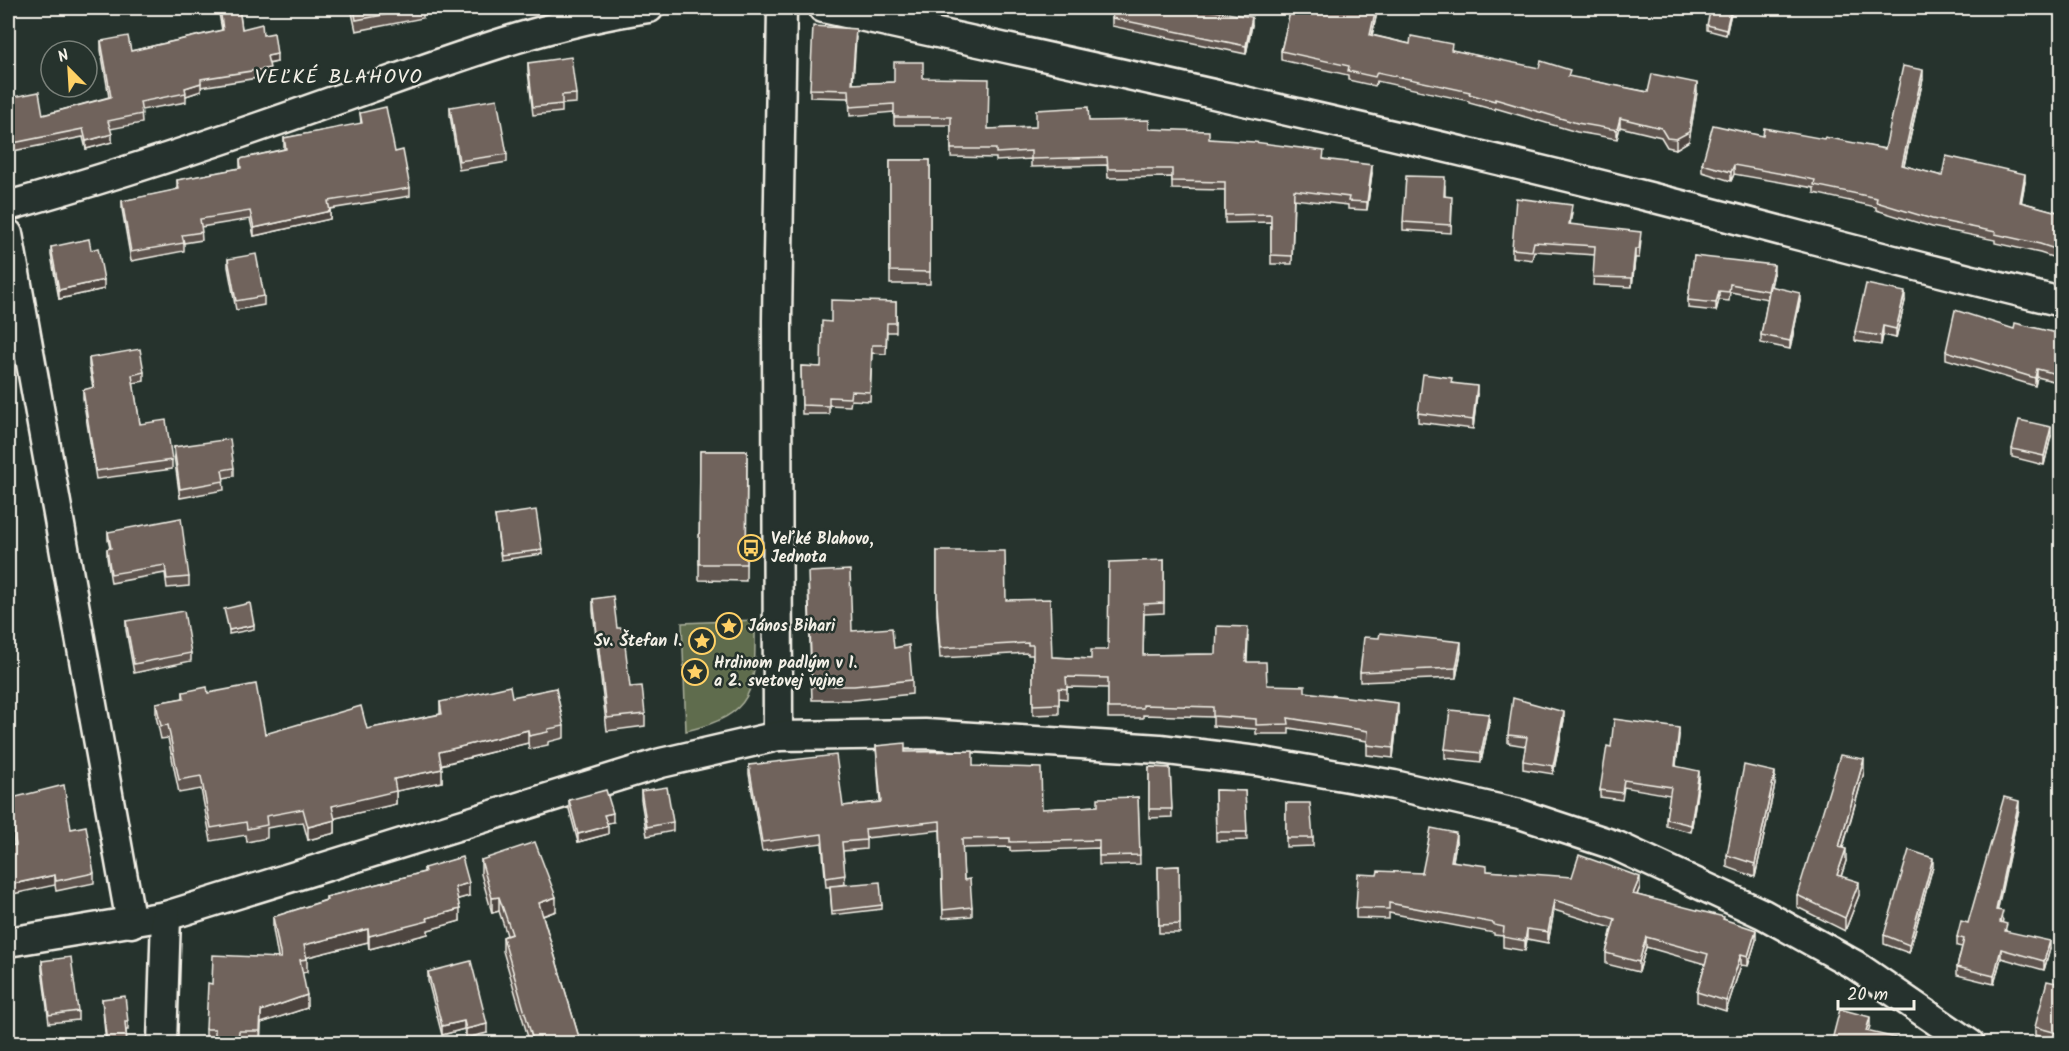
<svg xmlns="http://www.w3.org/2000/svg" width="2069" height="1051" font-family="Kalam,sans-serif">
	<style>
		.green { fill: #5e6c4d; stroke: #a9ae9a; stroke-width: 1.5 }
		.lines { fill: none; stroke-linecap: round; stroke-linejoin: round }
		.minor-casing { stroke: #f4f1e8; stroke-width: 33 }
		.minor { stroke: #26332d; stroke-width: 28 }
		.wall { fill: #5f554f; stroke: #f4f1e8; stroke-width: 1.5 }
		.shaded-wall { fill: #4e4540; stroke: #f4f1e8; stroke-width: 1.5 }
		.building { fill: #6f635c; stroke: #f4f1e8; stroke-width: 1.5 }
		.labels { text-anchor: middle; dominant-baseline: central; stroke-width: 5; stroke-linejoin: round; paint-order: stroke }
		.poi-label { font-size: 16px; font-weight: bold; fill: #f4f1e8; stroke: #26332d; text-anchor: start }
		.quarter-label { font-size: 20px; letter-spacing: 1.5px; fill: #f4f1e8; stroke: #26332d }
	</style>
	<rect width="100%" height="100%" fill="#26332d"/>
	<filter id="ink" filterUnits="userSpaceOnUse"><feTurbulence type="fractalNoise" baseFrequency=".0167" numOctaves="2"/><feDisplacementMap in="SourceGraphic" scale="12" xChannelSelector="R" yChannelSelector="G"/><feConvolveMatrix kernelMatrix="1 2 1 2 8 2 1 2 1" color-interpolation-filters="sRGB"/></filter>
	<g filter="url(#ink)">
		<path class="green" d="M755,620C755,686 759,714 686,731L682,623Z"/>
		<g class="lines">
			<defs>
				<g id="minor">
					<path d="M823,8C1098,68 1373,128 1646,196C1785,231 1922,269 2062,302"/>
					<path d="M8,206C119,175 227,139 336,100C437,65 542,23 649,8"/>
					<polyline points="8,234 131,923"/>
					<polyline points="778,736 777,320 782,8"/>
					<polyline points="8,942 166,916 661,763 778,736 925,734 1160,749 1257,761 1394,785 1520,814 1617,846 1763,914 1855,965 1970,1044"/>
					<polyline points="162,1044 166,916"/>
				</g>
			</defs>
			<use href="#minor" class="minor-casing"/>
			<use href="#minor" class="minor"/>
		</g>
		<g class="wall">
			<polygon points="218,8 239,8 242,29 263,35 277,62 269,64 270,76 201,87 201,91 186,96 186,102 141,110 142,123 110,129 112,142 86,149 83,137 8,152 8,98 43,115 109,97 101,50 101,41 131,51 222,30"/>
			<polygon points="351,8 423,8 423,18 356,31"/>
			<polygon points="454,8 483,8 454,11"/>
			<polygon points="1006,8 1029,8 1028,12"/>
			<polygon points="1291,8 1378,8 1372,35 1410,44 1452,50 1570,77 1648,92 1697,92 1689,141 1676,149 1667,147 1661,137 1620,127 1617,139 1577,132 1495,108 1495,110 1469,103 1469,101 1377,81 1375,86 1348,80 1348,75 1281,60 1281,51"/>
			<polygon points="1732,8 1726,35 1707,30 1707,25"/>
			<polygon points="1112,18 1252,25 1246,54 1112,26"/>
			<polygon points="856,38 853,84 894,82 923,78 988,129 1036,127 1089,121 1209,139 1324,159 1372,173 1367,210 1348,209 1348,205 1294,199 1292,264 1271,264 1271,222 1225,223 1225,190 1172,189 1172,177 1108,178 1107,165 1031,167 1031,159 996,161 996,158 951,157 951,125 894,125 894,112 850,116 849,98 810,97 810,89"/>
			<polygon points="528,63 576,94 576,103 562,104 562,112 533,115 528,71"/>
			<polygon points="1923,79 1904,166 1942,176 2025,182 2021,202 2061,213 2061,260 2040,253 1995,243 1995,240 1932,227 1876,210 1876,207 1814,193 1814,188 1734,174 1731,181 1702,172 1702,164 1763,136 1824,139 1885,149"/>
			<polygon points="450,107 507,154 507,162 459,170 450,115"/>
			<polygon points="360,113 395,152 410,188 410,196 330,209 330,219 254,236 250,219 201,227 202,240 184,243 184,251 131,261 122,209 122,201 177,190 177,180 240,168 240,159 284,149 284,138 361,124"/>
			<rect x="890" y="160" width="40" height="124"/>
			<polygon points="1445,186 1445,196 1452,205 1451,233 1403,230 1403,222"/>
			<polygon points="1572,213 1570,225 1641,241 1639,258 1635,258 1632,287 1593,285 1595,255 1534,251 1532,260 1512,257 1512,249"/>
			<polygon points="51,247 91,250 104,289 59,299 51,255"/>
			<polygon points="1694,256 1774,273 1771,286 1800,301 1790,349 1761,343 1761,335 1768,299 1730,292 1729,301 1719,300 1716,311 1688,308 1688,300"/>
			<polygon points="228,259 264,296 264,305 236,310 228,267"/>
			<polygon points="1905,301 1896,338 1883,335 1881,345 1855,341 1855,332"/>
			<polygon points="896,302 896,332 887,332 886,354 872,353 870,401 851,400 850,406 829,405 829,414 802,414 801,366 821,367 831,322"/>
			<polygon points="2061,334 2061,383 2037,377 2035,386 1946,359 1946,351"/>
			<polygon points="89,358 144,372 144,381 133,383 140,424 172,460 172,469 96,479 83,398 83,390 93,388 89,366"/>
			<polygon points="1452,383 1477,394 1473,429 1418,422 1418,413"/>
			<polygon points="2051,436 2044,465 2012,457 2012,449"/>
			<polygon points="174,447 234,468 234,476 223,478 224,490 180,498 174,456"/>
			<polygon points="700,451 747,451 746,581 699,580"/>
			<polygon points="495,516 542,550 542,554 501,560"/>
			<polygon points="108,532 189,577 189,586 167,588 165,573 111,583 107,557 107,549 110,548 108,540"/>
			<polygon points="937,551 1006,600 1052,657 1091,659 1108,650 1164,560 1164,613 1144,614 1143,655 1216,654 1248,637 1247,662 1267,685 1305,692 1398,712 1393,758 1367,755 1367,741 1289,728 1289,734 1256,734 1256,729 1213,726 1213,717 1143,715 1143,718 1108,718 1108,688 1067,687 1067,699 1059,698 1059,714 1033,715 1033,655 1028,655 1028,653 940,658 937,615"/>
			<polygon points="808,586 852,631 894,648 912,680 912,694 854,700 812,700"/>
			<polygon points="593,599 630,687 645,714 645,726 607,731 593,611"/>
			<polygon points="126,621 191,653 191,661 134,673 126,630"/>
			<polygon points="1461,652 1456,678 1360,682 1360,672"/>
			<polygon points="183,692 208,693 265,734 367,729 440,714 440,702 512,697 564,726 564,738 548,742 548,745 529,749 528,743 441,765 442,782 396,791 396,804 335,818 335,833 308,840 303,822 267,828 267,838 247,842 246,835 211,841 201,789 179,793 168,738 161,739 156,716 156,703 183,698"/>
			<polygon points="1564,720 1553,774 1523,769 1523,761 1526,746 1508,743 1508,735"/>
			<polygon points="1489,723 1481,762 1445,758 1445,749"/>
			<polygon points="1679,735 1676,766 1699,779 1691,832 1666,826 1666,819 1670,795 1624,787 1622,800 1600,797 1600,790 1611,747"/>
			<polygon points="876,746 973,766 1042,809 1098,806 1138,797 1140,864 1099,865 1099,848 1010,851 1010,847 962,848 964,880 972,907 972,916 943,918 940,830 866,838 866,849 843,851 845,884 836,886 882,905 882,909 832,915 830,887 826,887 822,843 762,851 749,774 749,765 843,806 880,802"/>
			<polygon points="1149,767 1170,768 1172,817 1149,818"/>
			<polygon points="1864,772 1843,848 1846,861 1841,877 1859,895 1845,931 1797,907 1797,895"/>
			<polygon points="1775,784 1755,877 1727,867 1727,855"/>
			<polygon points="1215,790 1245,791 1247,840 1216,841"/>
			<polygon points="641,791 673,822 673,831 647,836 641,800"/>
			<polygon points="8,799 71,829 94,873 94,883 56,891 55,885 14,845 8,809"/>
			<polygon points="569,800 613,822 607,823 608,834 578,842 569,809"/>
			<polygon points="1286,803 1313,838 1313,846 1286,847"/>
			<polygon points="2019,809 1997,910 2003,920 2002,923 2007,932 2050,949 2044,970 2001,958 1994,984 1957,975 1957,967 1962,947 1957,946 1957,937 1968,923"/>
			<polygon points="1456,843 1453,861 1487,871 1640,887 1637,895 1724,919 1756,940 1748,966 1741,965 1726,1011 1697,1002 1697,992 1705,964 1646,947 1639,972 1606,964 1606,953 1612,928 1554,910 1548,943 1527,939 1525,951 1503,947 1503,936 1494,935 1494,933 1389,913 1389,919 1356,918 1356,908 1377,875 1422,873"/>
			<polygon points="481,860 556,911 543,916 581,1044 530,1044 503,951 503,937 507,935 499,911 492,913 481,874"/>
			<polygon points="1179,866 1180,933 1159,933 1158,867"/>
			<polygon points="1933,866 1909,953 1884,944 1884,935"/>
			<polygon points="424,868 469,896 458,899 460,921 428,930 428,934 369,949 368,942 307,957 307,972 302,973 307,1008 261,1023 260,1044 215,1044 215,1042 206,1042 206,1029 278,958 273,929 273,917 326,900 326,897 424,872"/>
			<polygon points="42,961 78,1011 78,1020 49,1023 42,970"/>
			<polygon points="428,972 487,1033 466,1038 464,1029 442,1035 428,981"/>
			<polygon points="2061,984 2061,1042 2035,1035 2035,1027"/>
			<polygon points="8,992 12,1019 12,1028 8,1028"/>
			<polygon points="102,999 128,1022 128,1030 126,1030 127,1044 106,1044"/>
		</g>
		<g class="shaded-wall">
			<polygon points="1376,8 1378,8 1370,44 1370,35"/>
			<polygon points="1731,8 1732,9 1726,35 1726,30"/>
			<polygon points="1252,17 1252,25 1246,54 1246,46"/>
			<polygon points="277,54 277,62 267,64 267,56"/>
			<polygon points="1923,70 1923,79 1902,174 1902,165"/>
			<polygon points="201,83 201,91 186,96 185,88"/>
			<polygon points="1697,83 1697,92 1689,141 1676,149 1676,139"/>
			<polygon points="1620,118 1620,127 1617,139 1617,130"/>
			<polygon points="112,134 112,142 86,149 86,141"/>
			<polygon points="1372,165 1372,173 1367,210 1367,202"/>
			<polygon points="1734,165 1734,174 1731,181 1731,172"/>
			<polygon points="2025,174 2025,182 2020,210 2020,202"/>
			<polygon points="330,211 330,219 254,236 254,228"/>
			<polygon points="1635,249 1635,258 1632,287 1632,278"/>
			<polygon points="1774,265 1774,273 1768,299 1768,291"/>
			<polygon points="104,280 104,289 59,299 59,290"/>
			<polygon points="1719,291 1719,300 1716,311 1716,303"/>
			<polygon points="1905,292 1905,301 1896,338 1896,329"/>
			<polygon points="1800,293 1800,301 1790,349 1790,341"/>
			<polygon points="1883,326 1883,335 1881,345 1881,336"/>
			<polygon points="2037,369 2037,377 2035,386 2035,378"/>
			<polygon points="1477,386 1477,394 1473,429 1473,420"/>
			<polygon points="2051,427 2051,436 2044,465 2044,456"/>
			<polygon points="254,625 254,629 229,634 229,630"/>
			<polygon points="1461,642 1461,652 1456,678 1456,668"/>
			<polygon points="1398,703 1398,712 1393,758 1393,748"/>
			<polygon points="1564,712 1564,720 1553,774 1553,766"/>
			<polygon points="1489,714 1489,723 1481,762 1481,753"/>
			<polygon points="1679,728 1679,735 1675,774 1675,766"/>
			<polygon points="528,730 528,743 439,765 439,752"/>
			<polygon points="1864,759 1864,772 1839,860 1839,847"/>
			<polygon points="442,769 442,782 396,791 396,804 332,819 332,806 394,779"/>
			<polygon points="1699,771 1699,779 1691,832 1691,825"/>
			<polygon points="1775,772 1775,784 1755,877 1755,864"/>
			<polygon points="2019,801 2019,809 1996,918 1996,910"/>
			<polygon points="613,813 613,822 604,824 604,815"/>
			<polygon points="335,820 335,833 308,840 308,827"/>
			<polygon points="608,826 608,834 578,842 578,834"/>
			<polygon points="1456,833 1456,843 1451,871 1451,861"/>
			<polygon points="1846,849 1846,861 1837,888 1837,875"/>
			<polygon points="1933,858 1933,866 1909,953 1909,945"/>
			<polygon points="55,875 55,885 8,895 8,885"/>
			<polygon points="1640,877 1640,887 1633,904 1633,894"/>
			<polygon points="1859,882 1859,895 1845,931 1845,918"/>
			<polygon points="469,883 469,896 455,900 455,887"/>
			<polygon points="499,897 499,911 492,913 492,898"/>
			<polygon points="556,897 556,911 539,917 539,903"/>
			<polygon points="1554,900 1554,910 1548,943 1548,932"/>
			<polygon points="460,909 460,921 428,930 428,934 369,949 369,936 427,918"/>
			<polygon points="368,929 368,942 304,958 304,945"/>
			<polygon points="1527,929 1527,939 1525,951 1525,941"/>
			<polygon points="1756,930 1756,940 1748,966 1748,956"/>
			<polygon points="1646,937 1646,947 1639,972 1639,962"/>
			<polygon points="2050,941 2050,949 2044,970 2044,961"/>
			<polygon points="2001,949 2001,958 1994,984 1994,976"/>
			<polygon points="1741,954 1741,965 1726,1011 1726,1001"/>
			<polygon points="307,995 307,1008 261,1023 260,1044 261,1011"/>
			<polygon points="1870,1017 1870,1026 1866,1039 1866,1031"/>
			<polygon points="464,1021 464,1029 442,1035 442,1026"/>
			<polygon points="487,1024 487,1033 466,1038 466,1029"/>
		</g>
		<g class="building">
			<polygon points="220,8 239,8 242,29 262,24 263,35 274,33 277,54 267,56 270,68 201,79 201,83 185,88 186,93 140,102 142,114 108,121 112,134 86,141 83,129 8,144 8,98 39,92 43,115 111,97 101,41 128,36 131,51 223,30"/>
			<polygon points="354,8 420,8 356,20"/>
			<polygon points="1114,8 1195,8 1252,17 1246,46 1112,18"/>
			<polygon points="1291,8 1376,8 1370,35 1410,44 1411,36 1452,44 1451,50 1539,68 1541,61 1570,70 1568,76 1648,92 1652,74 1697,83 1689,132 1676,139 1667,138 1661,128 1620,118 1617,130 1577,123 1495,99 1495,101 1469,94 1470,92 1377,72 1375,77 1348,71 1349,66 1281,51"/>
			<polygon points="1711,8 1731,8 1726,30 1707,25"/>
			<polygon points="813,26 856,29 852,84 894,82 894,62 923,62 923,78 989,79 988,129 1036,127 1036,110 1088,107 1089,121 1149,120 1149,129 1209,131 1209,139 1254,142 1324,151 1323,159 1372,165 1367,202 1348,201 1349,197 1294,190 1292,256 1271,255 1271,214 1225,215 1225,182 1172,181 1172,169 1108,169 1107,157 1031,159 1031,151 996,153 996,149 951,149 951,117 894,117 894,104 850,107 849,90 810,89"/>
			<polygon points="571,57 576,94 562,95 562,104 533,107 528,63"/>
			<polygon points="1903,66 1923,70 1902,165 1942,176 1946,156 2025,174 2020,202 2061,213 2061,251 2040,244 1995,234 1996,232 1932,219 1876,202 1877,198 1814,185 1815,180 1734,165 1731,172 1702,164 1713,125 1763,136 1764,128 1824,139 1825,137 1885,149"/>
			<polygon points="497,99 507,154 459,161 450,107"/>
			<polygon points="386,107 395,152 403,150 410,188 328,201 330,211 254,228 250,211 200,219 202,232 182,235 184,243 131,252 122,201 179,189 177,180 241,168 240,159 286,149 284,138 362,123 360,113"/>
			<polygon points="890,160 930,160 930,272 890,271"/>
			<polygon points="1406,176 1445,177 1444,196 1452,197 1451,225 1403,222"/>
			<polygon points="1516,198 1572,205 1569,224 1641,232 1639,249 1635,249 1632,278 1593,277 1595,246 1534,242 1532,251 1512,249"/>
			<polygon points="89,239 91,250 98,248 104,280 59,290 51,247"/>
			<polygon points="256,254 264,296 236,301 228,259"/>
			<polygon points="1694,256 1774,265 1768,291 1730,284 1729,292 1719,291 1716,303 1688,300"/>
			<polygon points="1866,284 1905,292 1896,329 1883,326 1881,336 1855,332"/>
			<polygon points="1770,286 1800,293 1790,341 1761,335"/>
			<polygon points="831,300 896,302 896,323 887,323 886,345 872,345 870,392 851,391 850,398 829,397 829,406 802,405 801,366 821,367 822,321 831,322"/>
			<polygon points="1955,310 2014,329 2015,323 2061,334 2061,375 2037,369 2035,378 1946,351"/>
			<polygon points="140,349 144,372 132,375 140,424 166,420 172,460 96,471 83,390 94,387 89,358"/>
			<polygon points="1423,374 1452,378 1451,383 1477,386 1473,420 1418,413"/>
			<polygon points="2019,420 2051,427 2044,456 2012,449"/>
			<polygon points="230,439 234,468 222,470 224,481 180,489 174,447"/>
			<polygon points="700,451 747,451 746,564 699,564"/>
			<polygon points="536,510 542,550 501,555 495,516"/>
			<polygon points="181,518 189,577 167,579 165,565 111,574 107,549 111,548 108,532"/>
			<polygon points="937,551 1005,551 1006,600 1050,599 1052,657 1091,659 1091,650 1108,650 1109,562 1164,560 1164,603 1144,604 1143,655 1216,654 1217,626 1248,627 1246,661 1247,662 1266,662 1267,685 1305,686 1305,692 1398,703 1393,748 1367,745 1368,731 1288,718 1289,724 1256,725 1256,719 1213,716 1213,707 1143,705 1143,708 1108,708 1108,678 1066,677 1067,689 1059,688 1059,704 1033,705 1033,645 1028,645 1028,643 940,648 937,605"/>
			<polygon points="850,570 852,631 892,628 894,648 909,645 912,680 854,686 812,686 808,572"/>
			<polygon points="613,596 617,628 623,628 630,687 642,686 645,714 607,718 593,599"/>
			<polygon points="250,603 254,625 229,630 224,609"/>
			<polygon points="184,611 191,653 134,664 126,621"/>
			<polygon points="1380,633 1461,642 1456,668 1360,672 1364,637 1379,638"/>
			<polygon points="256,684 265,734 361,706 367,729 442,714 440,702 510,686 512,697 556,688 564,726 548,729 548,732 529,736 528,730 439,752 442,769 394,779 396,791 332,806 335,820 308,827 303,809 266,816 267,825 247,829 246,822 211,828 201,776 179,780 168,725 161,726 156,703 184,698 183,692 207,687 208,693"/>
			<polygon points="1513,698 1564,712 1553,766 1523,761 1527,737 1508,735"/>
			<polygon points="1450,710 1489,714 1481,753 1445,749"/>
			<polygon points="1614,719 1679,728 1675,766 1699,771 1691,825 1666,819 1671,787 1624,780 1622,793 1600,790 1607,746 1611,747"/>
			<polygon points="905,743 905,752 973,751 973,766 1041,768 1042,809 1098,806 1098,798 1138,797 1140,855 1099,856 1099,840 1010,842 1010,838 962,839 964,880 970,879 972,907 943,910 940,821 865,829 866,840 842,842 845,875 826,878 822,834 762,842 749,765 836,755 843,806 881,802 876,746"/>
			<polygon points="1840,755 1864,759 1839,847 1846,849 1837,875 1859,882 1845,918 1797,895"/>
			<polygon points="1744,765 1775,772 1755,864 1727,855"/>
			<polygon points="1149,767 1170,768 1172,809 1149,809"/>
			<polygon points="64,785 71,829 86,826 94,873 56,881 55,875 8,885 8,846 16,845 8,799"/>
			<polygon points="667,787 673,822 647,827 641,791"/>
			<polygon points="606,790 613,813 604,815 608,826 578,834 569,800"/>
			<polygon points="1215,790 1245,791 1247,832 1216,832"/>
			<polygon points="2004,797 2019,801 1996,910 2003,911 2000,922 2007,924 2005,931 2050,941 2044,961 2001,949 1994,976 1957,967 1964,939 1957,937 1961,921 1968,923"/>
			<polygon points="1286,803 1310,803 1313,838 1286,838"/>
			<polygon points="1431,828 1456,833 1451,861 1487,866 1487,871 1572,877 1579,855 1640,877 1633,894 1724,917 1723,919 1756,930 1748,956 1741,954 1726,1001 1697,992 1708,954 1646,937 1639,962 1606,953 1615,919 1554,900 1548,932 1527,929 1525,941 1503,937 1504,927 1494,925 1494,923 1389,903 1389,909 1356,908 1358,874 1377,875 1378,871 1422,873"/>
			<polygon points="535,842 556,897 539,903 581,1044 534,1044 503,937 512,934 499,897 492,898 481,860"/>
			<polygon points="1909,850 1933,858 1909,945 1884,935"/>
			<polygon points="462,857 469,883 455,887 460,909 427,918 428,921 369,936 368,929 304,945 307,959 300,960 307,995 261,1011 260,1031 239,1031 238,1044 215,1044 215,1029 206,1029 208,983 212,984 213,955 281,958 273,917 327,900 326,897 425,872 424,868"/>
			<polygon points="1179,866 1180,924 1159,925 1158,867"/>
			<polygon points="880,882 882,905 832,911 830,886"/>
			<polygon points="71,957 78,1011 49,1015 42,961"/>
			<polygon points="471,961 487,1024 466,1029 464,1021 442,1026 428,972"/>
			<polygon points="2047,981 2061,984 2061,1034 2035,1027"/>
			<polygon points="8,992 12,1019 8,1020"/>
			<polygon points="125,996 128,1022 125,1022 127,1044 107,1044 102,999"/>
			<polygon points="1840,1009 1870,1017 1866,1031 1909,1041 1909,1044 1831,1044"/>
			<polygon points="1380,1041 1401,1042 1401,1044 1380,1044"/>
		</g>
	</g>
	<defs>
		<symbol id="bus-ring" viewBox="-11 -11 22 22"><circle r="9.5" fill="#26332d" stroke="#ffd166" stroke-width="1.5"/><path d="M-5-6H5V4H4V6H2V4H-2V6H-4V4H-5ZM-3.5-4V0h7V-4ZM-3.5 1.2v1.5H-2V1.2ZM2 1.2v1.5H3.5V1.2Z" fill="#ffd166"/></symbol>
		<symbol id="sight-ring" viewBox="-11 -11 22 22"><circle r="9.5" fill="#26332d" stroke="#ffd166" stroke-width="1.5"/><path d="M0-6L1.8-2.2L6-1.7L2.9 1.2L3.7 5.4L0 3.3L-3.7 5.4L-2.9 1.2L-6-1.7L-1.8-2.2Z" fill="#ffd166"/></symbol>
	</defs>
	<g fill-rule="evenodd">
		<use href="#bus-ring" x="736" y="533" width="30" height="30"/>
		<use href="#sight-ring" x="714" y="611" width="30" height="30"/>
		<use href="#sight-ring" x="687" y="626" width="30" height="30"/>
		<use href="#sight-ring" x="680" y="657" width="30" height="30"/>
	</g>
	<g class="labels">
		<g class="poi-label">
			<text x="771" y="539">Veľké Blahovo,<tspan x="771" dy="18">Jednota</tspan></text>
			<text x="748" y="626">János Bihari</text>
			<text x="682" y="641" text-anchor="end">Sv. Štefan I.</text>
			<text x="714" y="663">Hrdinom padlým v 1.<tspan x="714" dy="18">a 2. svetovej vojne</tspan></text>
		</g>
		<g class="quarter-label">
			<text x="339" y="78">VEĽKÉ BLAHOVO</text>
		</g>
	</g>
	<rect width="2069" height="1051" fill="none" stroke="#26332d" stroke-width="30"/>
	<rect x="15" y="15" width="2039" height="1021" fill="none" stroke="#f4f1e8" stroke-width="2" filter="url(#ink)"/>
	<g transform="translate(69 69) rotate(336)"><circle r="28" fill="#26332d" stroke="#787f78" stroke-width="1.5"/>
	<path d="M0-4.5L10 22L0 15L-10 22Z" fill="#ffd166"/>
	<text y="-9" font-size="16" font-weight="bold" text-anchor="middle" fill="#f4f1e8">N</text>
	</g>
	<path d="M1838 1000v9h76v-9" fill="none" stroke="#f4f1e8" stroke-width="3"/>
	<text x="1847" y="1000" font-size="18" fill="#f4f1e8" stroke="#26332d" stroke-width="4.5" paint-order="stroke">20 m</text>
</svg>
